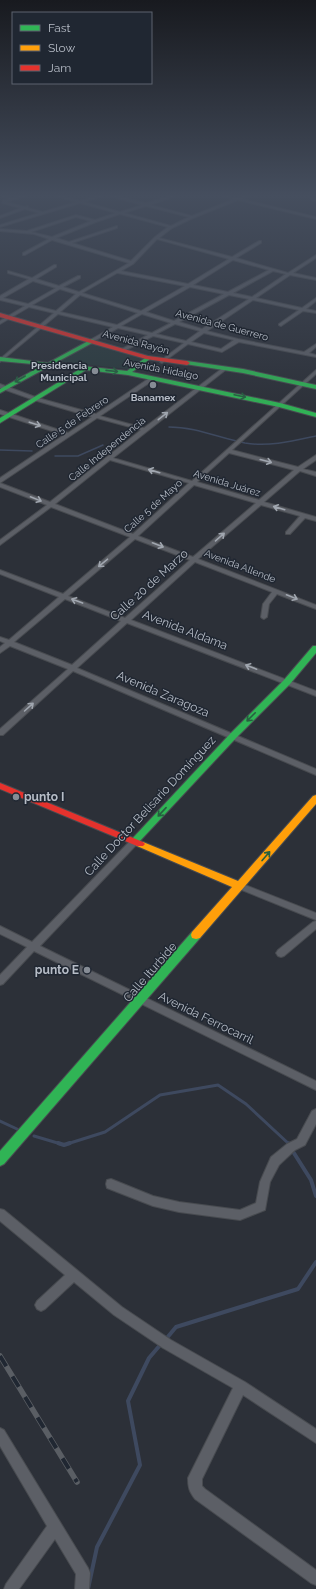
<svg xmlns="http://www.w3.org/2000/svg" width="316" height="1589" font-family="Raleway,sans-serif">
	<style>
		.green { fill: #2a3a3d }
		.lines { fill: none; stroke-linecap: round; stroke-linejoin: round }
		.stream-far2 { stroke: #3e495f; stroke-width: 1.5 }
		.stream-far1 { stroke: #3e495f; stroke-width: 3 }
		.stream { stroke: #3e495f; stroke-width: 4 }
		.street-casing { stroke: #484b50; stroke-width: 2 }
		.fast-casing { stroke: #484b50; stroke-width: 2 }
		.slow-casing { stroke: #484b50; stroke-width: 2 }
		.jam-casing { stroke: #484b50; stroke-width: 2 }
		.street { fill: #5c5f66; fill-rule: evenodd }
		.fast { fill: #30b455; fill-rule: evenodd }
		.slow { fill: #ff9f0a; fill-rule: evenodd }
		.jam { fill: #e5322d; fill-rule: evenodd }
		.rail-casing { stroke: #5a5e64; stroke-width: 5.5 }
		.rail { stroke: #202732; stroke-width: 4; stroke-dasharray: 12; stroke-linecap: butt }
		.oneway { stroke: #265f40 }
		.oneway2 { stroke: #a0a6af }
		.poi-dot { fill: #868c95; stroke: #202732; stroke-width: 1.5 }
		.labels { text-anchor: middle; dominant-baseline: central; stroke-width: 3; stroke-linejoin: round; paint-order: stroke }
		.far-street-label { font-size: 10px; fill: #b7bdc7; stroke: #202732 }
		.far-poi-label { font-size: 10px; font-weight: bold; fill: #b7bdc7; stroke: #202732; text-anchor: end }
		.street-label { font-size: 12px; fill: #b7bdc7; stroke: #202732 }
		.poi-label { font-size: 12px; font-weight: bold; fill: #b7bdc7; stroke: #202732; text-anchor: start }
	</style>
	<rect width="100%" height="100%" fill="#2c3038"/>
	<polygon class="green" points="94,343 143,358 128,369 56,361"/>
	<g class="lines">
		<g class="stream-far2">
			<path d="M169,427C196,427 219,438 245,443C269,447 293,441 316,436"/>
			<polyline points="0,450 32,451"/>
			<polyline points="55,456 78,456 103,445"/>
		</g>
		<g class="stream-far1">
			<polyline points="0,1121 17,1129"/>
			<polyline points="34,1136 61,1144"/>
			<polyline points="67,1144 105,1132 160,1095 218,1085 246,1104 289,1144"/>
		</g>
		<g class="stream">
			<polyline points="58,1143 64,1145 70,1143"/>
			<polyline points="288,1143 290,1145"/>
			<polyline points="292,1150 311,1180 316,1196"/>
			<polyline points="166,1339 176,1327 298,1289 316,1262"/>
			<polyline points="88,1589 97,1547 140,1465 128,1401 149,1358 161,1344"/>
		</g>
		<defs>
			<g id="street">
				<path d="M0,194L12,198L26,194H32L6,202L25,207L28,206V208L43,212L76,202L50,194H56L80,201L102,194H110L146,203L176,194H181L150,205L192,216L234,199L214,194C222,194 230,198 237,198C242,198 247,194 253,194L241,199L316,217V219L238,200L193,218L172,228L159,238L232,257L259,241H261V243L236,258L288,273L316,255V258L293,273L316,278V280L290,275L256,298L302,308L316,298V301L306,309L316,311V313L303,311L281,326L279,325V324L299,310L253,300L207,331L238,339L304,352L316,344V347L309,353L316,355V357L239,342L222,352L188,344L162,363L160,362V361L184,343L153,336L124,351H122V349L148,335L118,328L92,342L90,341V340L113,327L58,314L0,362V359L54,313L29,307L0,324V321L25,306L0,300V296L29,279L8,273V271L32,278L54,265H56V267L36,279L59,286L78,276H80V278L63,287L79,292L129,263L52,240L25,255H23V253L49,239L34,234L0,231V229L27,231L76,215L95,220L116,213L80,203L0,227V225L39,213L25,209L0,218V216L21,208L2,203L3,200L8,199L0,195ZM106,195L142,205L120,212L84,202ZM146,206L189,217L171,226L124,213ZM120,214L168,227L155,237L131,261L72,243L117,228V226L69,242L56,238L96,222ZM76,217L91,221L52,237L31,232ZM157,239L229,259L188,284L121,271L133,264ZM233,260L269,270L228,292L193,285ZM273,271L286,274L252,297L233,293ZM117,273H118L185,286L141,311L82,293ZM33,281L56,288L28,304L3,298ZM190,287L224,294L174,321L146,312ZM60,289L76,294L56,311L32,305ZM80,295L138,313L117,325L60,312ZM229,295L249,299L202,329L179,322ZM142,314L171,323L152,333L121,326ZM175,324L200,331L186,341L156,334ZM204,333L234,340L221,349L191,342Z"/>
				<polygon points="311,198 316,199 316,201 311,200"/>
				<path d="M224,367L228,368L113,458L192,481L316,370V374L232,450L298,467L316,455V460L303,469L316,472V476L300,471L264,502L316,517V521L305,518L290,534H286V532L300,516L261,505L198,559L316,605V609L277,594L269,604L267,617L264,619L262,618L261,617L263,604L272,592L195,562L131,620L316,691V696L127,623L77,668L316,769V775L73,671L3,735H0V729L68,669L10,646L0,653V647L5,643L0,641V637L9,640L59,597L0,574V570L63,594L130,537L51,507L0,545V540L47,505L0,487V483L50,502L141,430L97,418L0,483V478L64,435L0,414V410L68,433L92,417L34,400L0,388V384L38,398L96,414L151,377H155V379L100,416L144,428ZM229,453L294,470L259,500L197,482ZM110,460L189,483L133,534L55,504ZM194,485L256,503L193,557L138,536ZM135,539L190,560L125,618L68,596ZM65,599L121,621L72,665L14,642Z"/>
				<polygon points="135,838 138,839 139,841 138,843 40,946 316,1081 316,1090 34,951 3,984 0,985 0,975 27,947 0,934 0,926 32,942 132,839"/>
				<polygon points="240,883 316,913 316,920 237,888 236,886 237,884"/>
				<polygon points="316,921 316,929 284,956 281,957 278,956 276,953 278,950 313,922"/>
				<polygon points="316,1109 316,1124 305,1145 295,1150 279,1165 270,1182 265,1210 240,1220 179,1212 153,1206 107,1188 106,1184 107,1180 111,1179 153,1196 179,1202 240,1210 256,1203 260,1182 271,1157 287,1144 297,1139 312,1111"/>
				<path d="M0,1209L4,1210L122,1307L171,1340L245,1382L316,1429V1443L243,1395L202,1479V1486L205,1489L316,1570V1585L311,1583L195,1499C189,1491 188,1487 188,1478L233,1388L163,1348L114,1315L74,1282L45,1309L41,1311L37,1309L35,1305L37,1301L65,1275L0,1221Z"/>
				<polygon points="0,1428 4,1430 88,1568 90,1573 89,1589 75,1589 76,1574 55,1539 19,1589 4,1589 6,1584 47,1526 0,1446"/>
			</g>
			<g id="fast">
				<polygon points="92,339 94,340 94,342 55,363 127,371 148,356 150,357 150,359 132,372 280,403 316,413 316,417 279,407 128,375 86,370 0,423 0,418 80,369 50,366 0,393 0,389 43,365 0,361 0,357 48,363"/>
				<polygon points="187,361 243,369 316,385 316,389 243,373 185,364 184,363"/>
				<polygon points="313,646 316,646 316,653 290,684 236,738 138,843 132,843 130,841 132,839 230,734 284,680"/>
				<polygon points="196,931 200,932 201,935 200,938 4,1164 0,1166 0,1151 192,932"/>
			</g>
			<polygon id="slow" points="316,795 316,804 200,938 196,939 192,938 191,935 192,932 232,887 137,846 135,844 137,842 143,842 238,881 313,796"/>
			<g id="jam">
				<polygon points="0,313 148,356 187,361 190,363 187,365 146,359 0,317"/>
				<polygon points="0,783 143,842 145,844 143,846 137,846 0,789"/>
			</g>
		</defs>
		<use href="#street" class="street-casing"/>
		<use href="#fast" class="fast-casing"/>
		<use href="#slow" class="slow-casing"/>
		<use href="#jam" class="jam-casing"/>
		<use href="#street" class="street"/>
		<use href="#fast" class="fast"/>
		<use href="#slow" class="slow"/>
		<use href="#jam" class="jam"/>
		<defs>
			<polyline id="rail" points="0,1356 77,1482"/>
		</defs>
		<use href="#rail" class="rail-casing"/>
		<use href="#rail" class="rail"/>
	</g>
	<defs><path id="oneway-shaft" d="M-6 0H5M1.5-3L5.5 0L1.5 3" fill="none" stroke-width="1.6" stroke-linecap="round" stroke-linejoin="round"/></defs>
	<g class="oneway">
		<use href="#oneway-shaft" transform="translate(112 371) rotate(6)"/>
		<use href="#oneway-shaft" transform="translate(20 379) rotate(150)"/>
		<use href="#oneway-shaft" transform="translate(240 396) rotate(12)"/>
		<use href="#oneway-shaft" transform="translate(251 717) rotate(135)"/>
		<use href="#oneway-shaft" transform="translate(162 812) rotate(133)"/>
		<use href="#oneway-shaft" transform="translate(266 856) rotate(-49)"/>
	</g>
	<g class="oneway2">
		<use href="#oneway-shaft" transform="translate(163 416) rotate(-38)"/>
		<use href="#oneway-shaft" transform="translate(35 424) rotate(18)"/>
		<use href="#oneway-shaft" transform="translate(266 461) rotate(15)"/>
		<use href="#oneway-shaft" transform="translate(154 471) rotate(-164)"/>
		<use href="#oneway-shaft" transform="translate(36 499) rotate(22)"/>
		<use href="#oneway-shaft" transform="translate(279 508) rotate(-164)"/>
		<use href="#oneway-shaft" transform="translate(220 537) rotate(-41)"/>
		<use href="#oneway-shaft" transform="translate(158 545) rotate(21)"/>
		<use href="#oneway-shaft" transform="translate(103 563) rotate(140)"/>
		<use href="#oneway-shaft" transform="translate(292 597) rotate(22)"/>
		<use href="#oneway-shaft" transform="translate(77 601) rotate(-160)"/>
		<use href="#oneway-shaft" transform="translate(251 667) rotate(-159)"/>
		<use href="#oneway-shaft" transform="translate(29 707) rotate(-42)"/>
	</g>
	<linearGradient id="sky" x2="0" y2="1"><stop stop-color="#181a1f"/><stop offset="0.47" stop-color="#454e5e"/><stop offset="1" stop-color="#454e5e" stop-opacity="0"/></linearGradient>
	<rect width="316" height="416" fill="url(#sky)"/>
	<g class="poi-dot">
		<circle cx="95" cy="371" r="4"/>
		<circle cx="153" cy="385" r="4"/>
		<circle cx="16" cy="797" r="4"/>
		<circle cx="87" cy="970" r="4"/>
	</g>
	<g class="labels">
		<g class="far-street-label">
			<text transform="translate(222 325) rotate(15)">Avenida de Guerrero</text>
			<text transform="translate(136 342) rotate(15)">Avenida Rayón</text>
			<text transform="translate(161 369) rotate(11)">Avenida Hidalgo</text>
			<text transform="translate(72 422) rotate(-34)">Calle 5 de Febrero</text>
			<text transform="translate(107 449) rotate(-39)">Calle Independencia</text>
			<text transform="translate(227 483) rotate(17)">Avenida Juárez</text>
			<text transform="translate(153 506) rotate(-42)">Calle 5 de Mayo</text>
			<text transform="translate(240 566) rotate(21)">Avenida Allende</text>
		</g>
		<g class="far-poi-label">
			<text x="87" y="365">Presidencia<tspan x="87" dy="12">Municipal</tspan></text>
			<text x="153" y="397" text-anchor="middle">Banamex</text>
		</g>
		<g class="street-label">
			<text transform="translate(149 585) rotate(-42)">Calle 20 de Marzo</text>
			<text transform="translate(185 630) rotate(21)">Avenida Aldama</text>
			<text transform="translate(163 694) rotate(23)">Avenida Zaragoza</text>
			<text transform="translate(150 806) rotate(-47)">Calle Doctor Belisario Domínguez</text>
			<text transform="translate(150 972) rotate(-49)">Calle Iturbide</text>
			<text transform="translate(206 1018) rotate(26)">Avenida Ferrocarril</text>
		</g>
		<g class="poi-label">
			<text x="24" y="797">punto I</text>
			<text x="79" y="970" text-anchor="end">punto E</text>
		</g>
	</g>
	<rect x="12" y="12" width="140" height="72" fill="#202732" stroke="#5c636e"/>
	<rect x="20" y="25" width="20" height="6" fill="#30b455" stroke="#5c636e"/>
	<text x="48" y="32" font-size="12" fill="#b7bdc7">Fast</text>
	<rect x="20" y="45" width="20" height="6" fill="#ff9f0a" stroke="#5c636e"/>
	<text x="48" y="52" font-size="12" fill="#b7bdc7">Slow</text>
	<rect x="20" y="65" width="20" height="6" fill="#e5322d" stroke="#5c636e"/>
	<text x="48" y="72" font-size="12" fill="#b7bdc7">Jam</text>
</svg>
